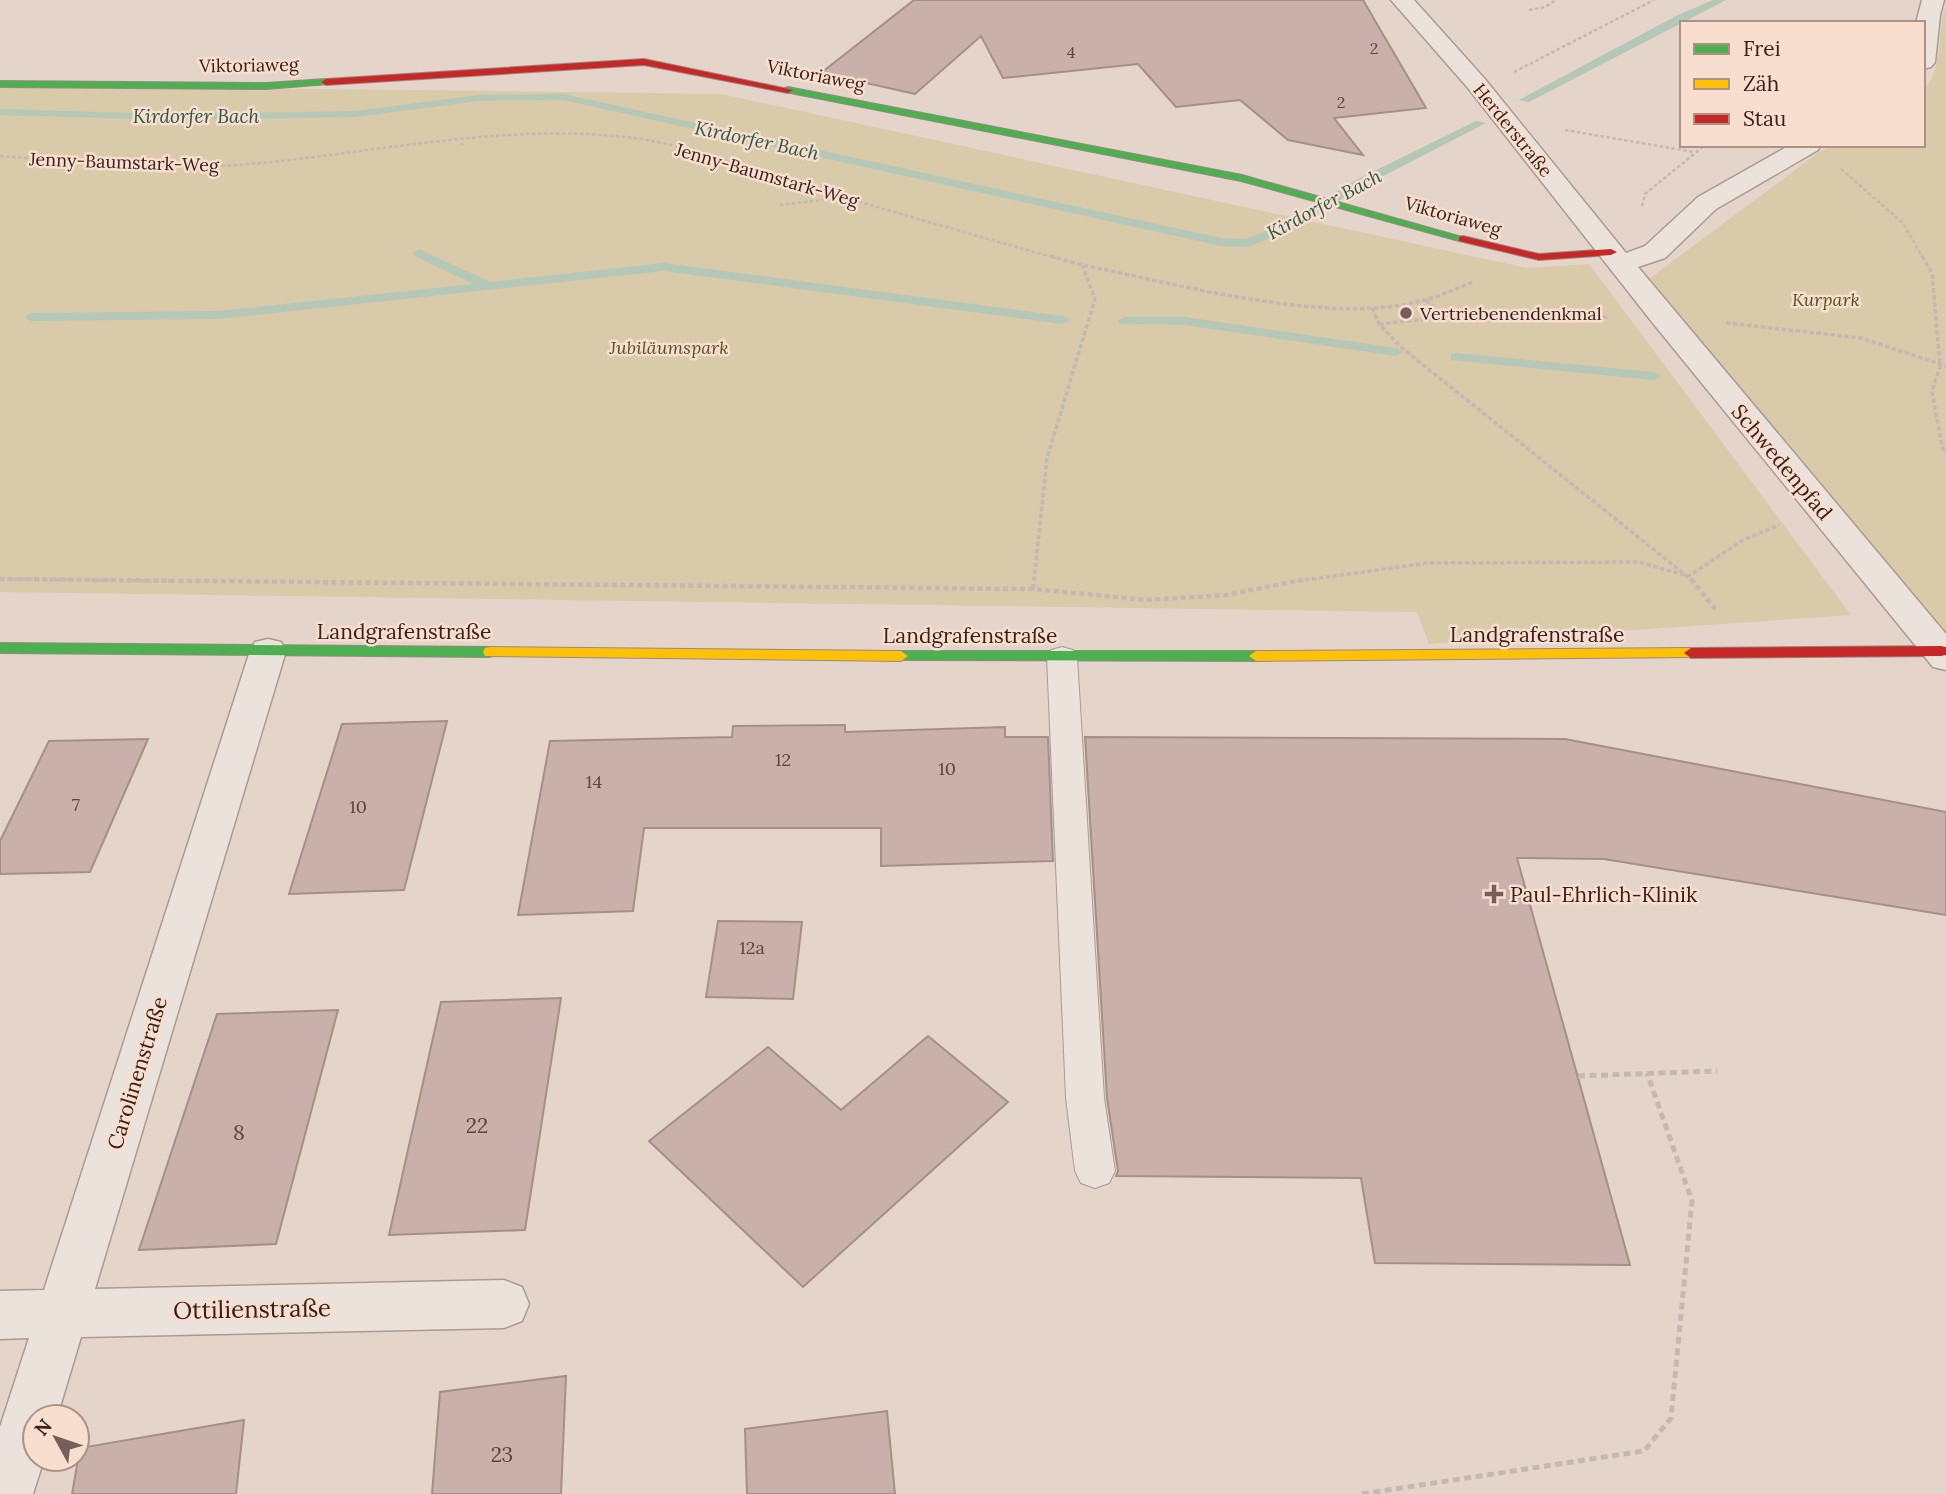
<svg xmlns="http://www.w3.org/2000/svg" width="1946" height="1494" font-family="Lora,serif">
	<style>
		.green { fill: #d9caaa }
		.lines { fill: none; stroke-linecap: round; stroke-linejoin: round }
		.stream { fill: #b5c7b6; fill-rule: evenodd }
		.building { fill: #c9b0aa; stroke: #a58f89; stroke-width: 2 }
		.lane-casing { stroke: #aa9a93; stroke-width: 2 }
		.street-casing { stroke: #aa9a93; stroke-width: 3 }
		.fast-casing { stroke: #998983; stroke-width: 2 }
		.slow-casing { stroke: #998983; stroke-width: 2 }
		.jam-casing { stroke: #998983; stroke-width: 2 }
		.path-far3 { stroke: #c5b8b2; stroke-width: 2.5; stroke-dasharray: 3.5 2.5; stroke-linecap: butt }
		.path-far2 { stroke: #c5b8b2; stroke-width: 3.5; stroke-dasharray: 4.5 2.5; stroke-linecap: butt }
		.path-far1 { stroke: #c5b8b2; stroke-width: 4.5; stroke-dasharray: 5 3.5; stroke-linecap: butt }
		.path { stroke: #c5b8b2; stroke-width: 5; stroke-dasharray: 7 4.5; stroke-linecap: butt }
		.lane { fill: #ece2dc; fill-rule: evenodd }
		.street { fill: #ece2dc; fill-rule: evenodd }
		.fast { fill: #4caf50; fill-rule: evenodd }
		.slow { fill: #ffc107; fill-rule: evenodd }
		.jam { fill: #c62828; fill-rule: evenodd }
		.poi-dot { fill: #755f58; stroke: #f8dece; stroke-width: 2.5 }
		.labels { text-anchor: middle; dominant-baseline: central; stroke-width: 5; stroke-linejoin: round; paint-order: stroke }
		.far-number-label { font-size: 16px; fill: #5d443f }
		.far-street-label { font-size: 18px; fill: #39201b; stroke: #f8dece }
		.far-park-label { font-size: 18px; font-style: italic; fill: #575220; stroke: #f8dece }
		.far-poi-label { font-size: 18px; fill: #39201b; stroke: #f8dece; text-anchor: start }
		.number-label { font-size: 18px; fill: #5d443f }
		.far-water-label { font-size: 19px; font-style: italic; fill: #295a46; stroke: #f8dece }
		.street-label { font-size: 21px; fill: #39201b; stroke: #f8dece }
		.poi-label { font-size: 21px; fill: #39201b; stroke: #f8dece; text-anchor: start }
		.near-number-label { font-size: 21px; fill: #5d443f }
		.near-street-label { font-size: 24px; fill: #39201b; stroke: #f8dece }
	</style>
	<rect width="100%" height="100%" fill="#e5d4c9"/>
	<g class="green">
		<path d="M1946,5V635L1649,279L1819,152L1834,145H1923V91C1945,68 1936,32 1946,5Z"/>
		<polygon points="0,85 721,94 1527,268 1589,264 1851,615 1429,644 1417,612 0,592"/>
	</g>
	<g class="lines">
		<g class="stream">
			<polygon points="1713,0 1726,0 1529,102 1519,100 1678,15"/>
			<polygon points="563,94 1221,238 1246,239 1279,226 1352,182 1476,121 1486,123 1360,188 1287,232 1247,247 1221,246 563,100 478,101 356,117 168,120 0,115 0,109 168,114 356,111 478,95"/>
			<polygon points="419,249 490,282 664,263 1063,316 1070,320 1063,324 664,271 218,319 31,321 24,317 31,313 218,311 473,284 415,256 413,253"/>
			<polygon points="1125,317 1185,317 1396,348 1403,352 1396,356 1185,325 1120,324 1118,321"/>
			<polygon points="1456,353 1654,372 1661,376 1654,380 1451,360 1451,354"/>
		</g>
	</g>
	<g class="building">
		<polygon points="914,0 1363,0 1426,108 1334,118 1363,155 1288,140 1240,100 1176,107 1138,64 1003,78 981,36 915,94 821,73"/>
		<polygon points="447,721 404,890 289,894 342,724"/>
		<polygon points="845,725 845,732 1005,727 1005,737 1048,737 1053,861 881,866 881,828 644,828 633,911 518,915 550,741 732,737 733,726"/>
		<polygon points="1085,737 1565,739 1946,812 1946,915 1604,859 1517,858 1630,1265 1375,1263 1361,1178 1116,1176 1118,1171 1107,1098"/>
		<polygon points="148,739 90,872 0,874 0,841 49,741"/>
		<polygon points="718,921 802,922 793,999 706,997"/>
		<polygon points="561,998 525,1230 389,1235 441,1002"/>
		<polygon points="338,1010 276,1244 139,1250 217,1014"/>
		<polygon points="928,1036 1008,1102 803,1287 649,1141 768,1047 841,1110"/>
		<polygon points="566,1376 561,1494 432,1494 440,1392"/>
		<polygon points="887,1411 895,1494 747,1494 745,1429"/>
		<polygon points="244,1420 236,1494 72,1494 80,1448"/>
	</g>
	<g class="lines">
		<defs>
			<polygon id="lane" points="1062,647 1073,650 1077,657 1104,1098 1115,1171 1109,1183 1095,1188 1081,1183 1075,1171 1066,1098 1047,657 1051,650"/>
			<g id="street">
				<polygon points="1391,0 1414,0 1484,78 1626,253 1645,246 1698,197 1790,145 1821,145 1818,150 1716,209 1665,258 1638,267 1946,634 1946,670 1933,667 1652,322 1468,88"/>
				<polygon points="1922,0 1944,0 1940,15 1935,62 1931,67 1923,69 1923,23 1916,23"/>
				<polygon points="268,639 281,642 286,651 95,1289 504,1280 522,1287 529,1304 522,1321 504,1328 81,1337 57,1417 35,1417 35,1459 44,1459 33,1494 0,1494 0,1427 29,1338 0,1339 0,1291 44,1290 250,651 255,642"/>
			</g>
			<g id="fast">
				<polygon points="326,79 331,82 329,84 266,89 0,87 0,81 266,83"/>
				<polygon points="788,87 1242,175 1469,239 1459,241 1241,181 785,92 785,88"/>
				<polygon points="0,643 490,647 497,652 490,657 0,653"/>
				<polygon points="901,651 1256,651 1263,656 1256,661 896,660 894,656"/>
			</g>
			<g id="slow">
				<polygon points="490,647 901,651 908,656 901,661 485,656 483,652 485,648"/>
				<polygon points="1691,648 1698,653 1696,657 1256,661 1249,656 1256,651"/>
			</g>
			<g id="jam">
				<polygon points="644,59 793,90 788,93 644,65 326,85 321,82 326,79"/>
				<polygon points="1463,236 1539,254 1611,249 1617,252 1611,255 1539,260 1459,241 1459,237"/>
				<polygon points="1941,646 1946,647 1946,655 1941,656 1691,658 1684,653 1691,648"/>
			</g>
		</defs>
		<use href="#lane" class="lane-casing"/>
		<use href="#street" class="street-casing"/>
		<use href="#fast" class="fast-casing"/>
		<use href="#slow" class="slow-casing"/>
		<use href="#jam" class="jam-casing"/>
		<g class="path-far3">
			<polyline points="1529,10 1545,7 1556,0"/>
			<polyline points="1514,72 1654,0"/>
			<polyline points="1565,130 1694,152"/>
			<polyline points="462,137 462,145"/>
			<path d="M0,156C79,161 159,171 237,165C367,155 494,123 625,137C678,142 735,165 786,180C876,207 966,233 1056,258"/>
			<polyline points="1841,169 1903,223 1923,258"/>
			<polyline points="780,205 838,198"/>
			<polyline points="1642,206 1645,194 1705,145"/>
		</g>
		<g class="path-far2">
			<path d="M1050,256L1082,265C1179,284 1333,328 1428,299C1443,295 1458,288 1473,282"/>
			<polyline points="1922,256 1932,273 1940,366 1932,392 1942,446 1946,454"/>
			<polyline points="1426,300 1444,316"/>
			<polyline points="1372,308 1379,324 1402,348 1693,581"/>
			<polyline points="1726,323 1861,338 1946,366"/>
			<polyline points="1379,324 1445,317 1609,317"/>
			<polyline points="0,579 175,581"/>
			<polyline points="1034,581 1047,458 1095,299 1082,265"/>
			<polyline points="1298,581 1428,563 1638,562 1689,576 1743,540 1779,525"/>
		</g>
		<g class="path-far1">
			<polyline points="0,579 1033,589 1146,600 1226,595 1307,579"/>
			<polyline points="1691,579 1716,610"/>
			<polyline points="1033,589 1034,579"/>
		</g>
		<g class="path">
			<polyline points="1578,1076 1717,1071"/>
			<polyline points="1362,1494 1644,1451 1671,1418 1692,1201 1647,1073"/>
		</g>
		<use href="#lane" class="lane"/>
		<use href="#street" class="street"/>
		<use href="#fast" class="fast"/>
		<use href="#slow" class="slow"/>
		<use href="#jam" class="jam"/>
	</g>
	<g class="poi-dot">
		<circle cx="1406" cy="313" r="7"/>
		<path d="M1490.5 883.5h7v7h7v7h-7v7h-7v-7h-7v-7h7z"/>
	</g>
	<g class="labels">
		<g class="far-number-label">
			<text x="1374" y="48">2</text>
			<text x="1071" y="52">4</text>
			<text x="1341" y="102">2</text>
		</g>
		<g class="far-street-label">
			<text transform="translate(249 65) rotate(-1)">Viktoriaweg</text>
			<text transform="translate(816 75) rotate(11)">Viktoriaweg</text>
			<text transform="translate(1513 130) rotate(51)">Herderstraße</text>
			<text transform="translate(124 162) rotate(2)">Jenny-Baumstark-Weg</text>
			<text transform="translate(767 175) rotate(16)">Jenny-Baumstark-Weg</text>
			<text transform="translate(1453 216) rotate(16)">Viktoriaweg</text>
		</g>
		<g class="far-park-label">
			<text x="1826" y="299">Kurpark</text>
			<text x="669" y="347">Jubiläumspark</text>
		</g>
		<g class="far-poi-label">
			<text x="1420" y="313">Vertriebenendenkmal</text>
		</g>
		<g class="number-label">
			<text x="783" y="759">12</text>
			<text x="947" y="768">10</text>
			<text x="594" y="781">14</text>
			<text x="76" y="804">7</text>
			<text x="358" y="806">10</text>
			<text x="752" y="947">12a</text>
		</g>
		<g class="far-water-label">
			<text x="196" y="116">Kirdorfer Bach</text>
			<text transform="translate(757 140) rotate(12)">Kirdorfer Bach</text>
			<text transform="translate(1324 204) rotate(-28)">Kirdorfer Bach</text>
		</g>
		<g class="street-label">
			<text transform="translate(1782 462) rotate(50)">Schwedenpfad</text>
			<text x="404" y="631">Landgrafenstraße</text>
			<text x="1537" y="634">Landgrafenstraße</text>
			<text x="970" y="635">Landgrafenstraße</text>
			<text transform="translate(137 1073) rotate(-73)">Carolinenstraße</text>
		</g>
		<g class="poi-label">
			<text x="1510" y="894">Paul-Ehrlich-Klinik</text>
		</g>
		<g class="near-number-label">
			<text x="477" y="1125">22</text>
			<text x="239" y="1132">8</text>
			<text x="502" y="1454">23</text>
		</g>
		<g class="near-street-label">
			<text transform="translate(252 1309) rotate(-1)">Ottilienstraße</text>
		</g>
	</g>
	<rect x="1680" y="21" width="245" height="126" fill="#f8dece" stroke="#ac9286" stroke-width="2"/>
	<rect x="1694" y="44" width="35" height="10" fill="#4caf50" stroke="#ac9286" stroke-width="2"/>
	<text x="1743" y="56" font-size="21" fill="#39201b">Frei</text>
	<rect x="1694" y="79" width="35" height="10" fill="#ffc107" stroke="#ac9286" stroke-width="2"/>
	<text x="1743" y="91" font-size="21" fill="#39201b">Zäh</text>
	<rect x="1694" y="114" width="35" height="10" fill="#c62828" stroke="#ac9286" stroke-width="2"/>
	<text x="1743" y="126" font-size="21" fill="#39201b">Stau</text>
	<g transform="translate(56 1438) rotate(310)"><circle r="33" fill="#f8dece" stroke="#ac9286" stroke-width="2"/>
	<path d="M0-5L12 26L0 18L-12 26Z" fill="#755f58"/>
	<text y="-10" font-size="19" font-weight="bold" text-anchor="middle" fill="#39201b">N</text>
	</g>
</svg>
